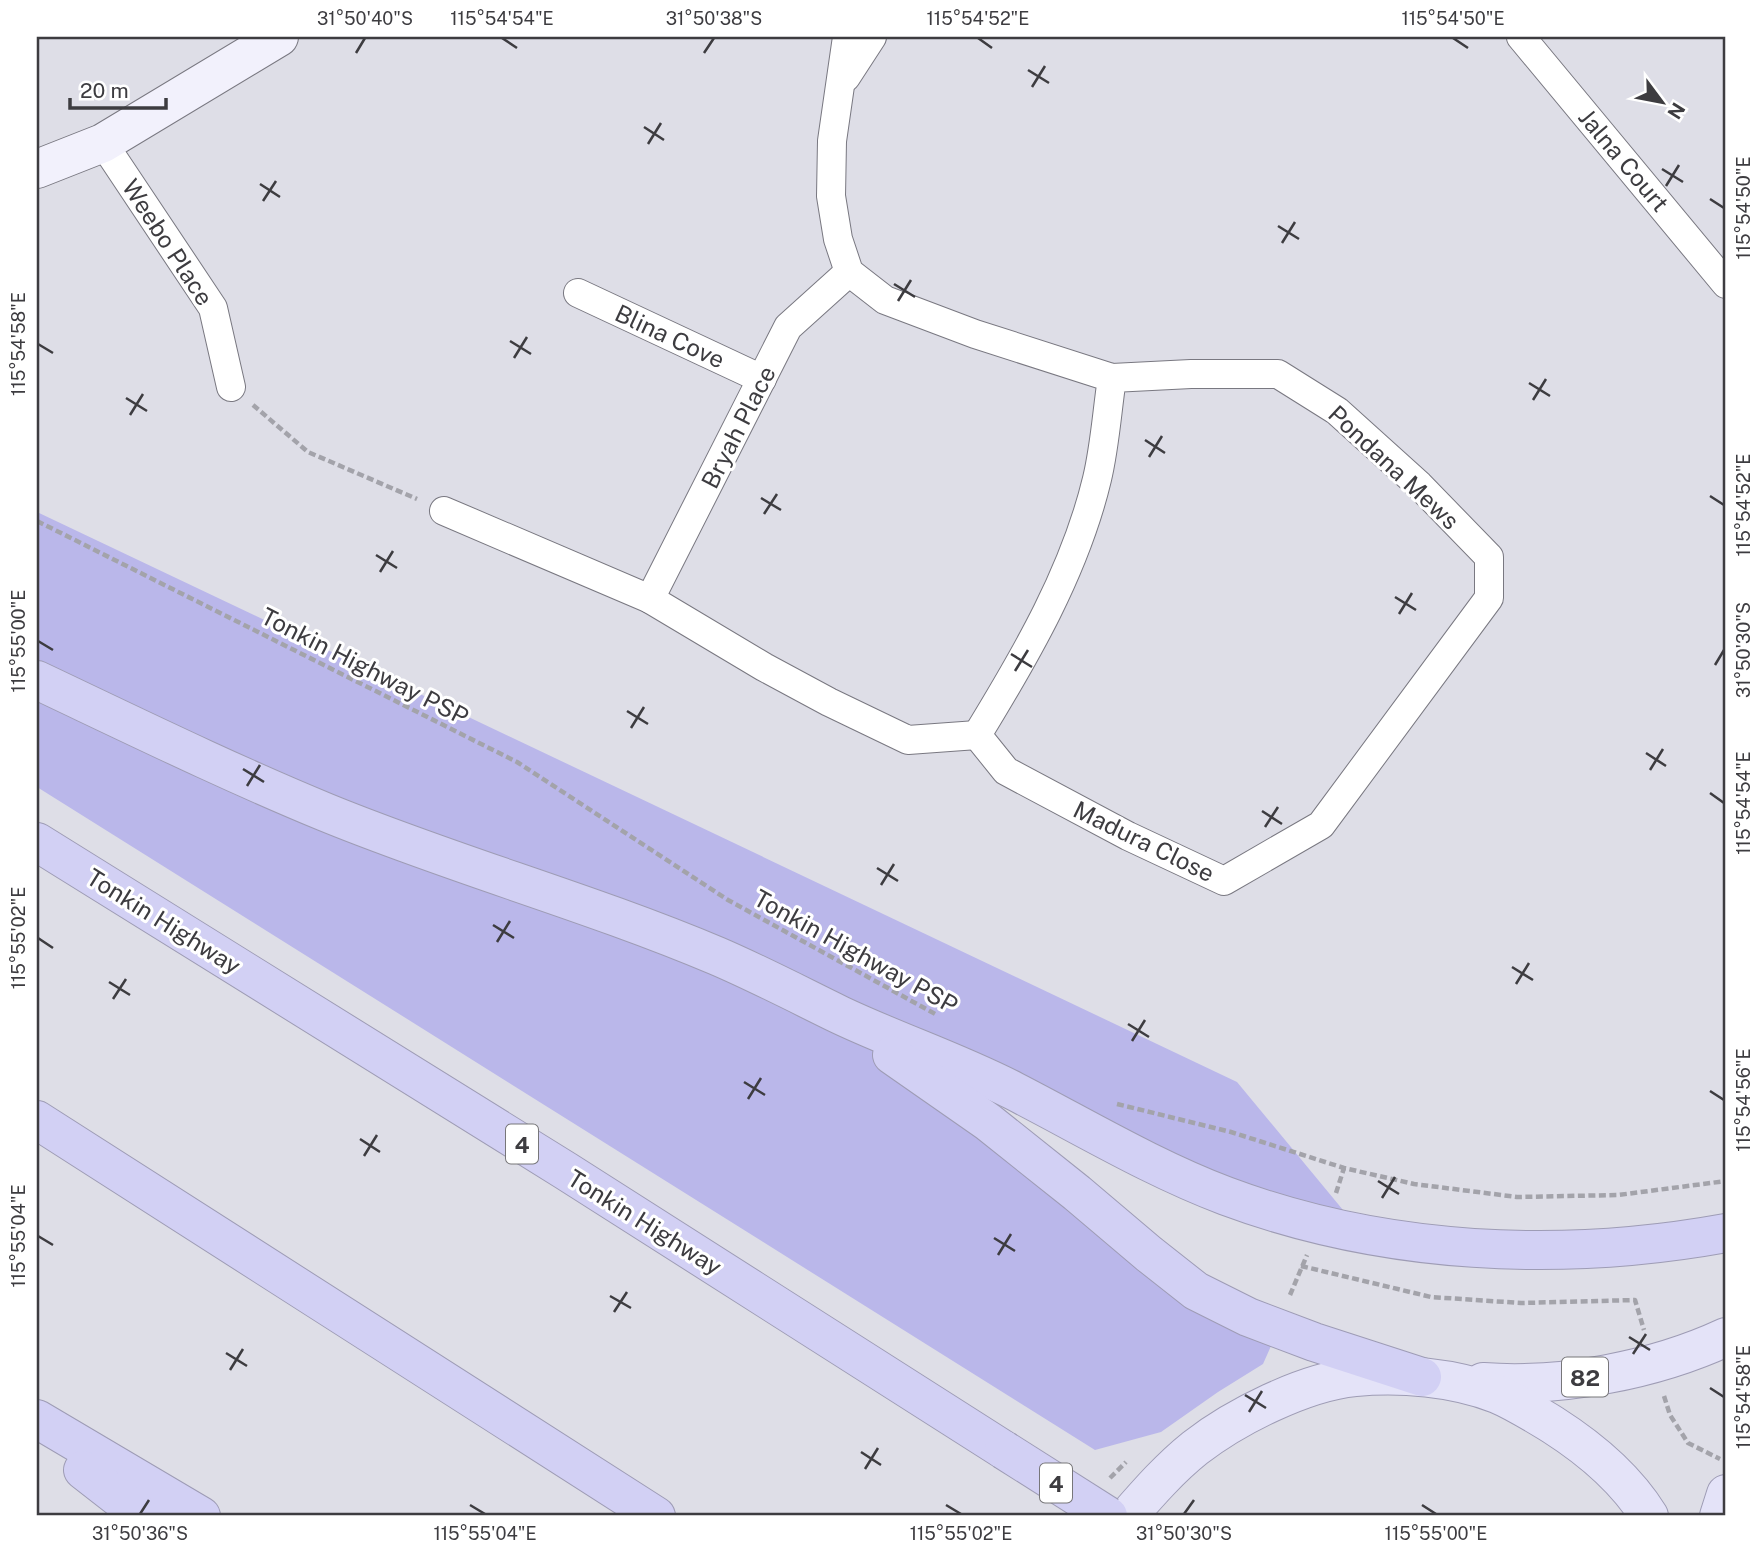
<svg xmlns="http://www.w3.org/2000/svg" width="1763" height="1553" font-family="'Public Sans',sans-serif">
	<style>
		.green { fill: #bab7ea }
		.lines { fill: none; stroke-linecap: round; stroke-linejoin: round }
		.street-casing { stroke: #797881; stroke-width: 30 }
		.secondary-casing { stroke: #797881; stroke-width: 40 }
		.primary-casing { stroke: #9e9cb5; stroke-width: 40 }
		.highway-casing { stroke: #9e9cb5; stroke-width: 40 }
		.path { stroke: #a3a3aa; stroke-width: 4.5; stroke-dasharray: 7 3.5; stroke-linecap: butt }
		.street { stroke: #fff; stroke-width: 28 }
		.secondary { stroke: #f2f1fc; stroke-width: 38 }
		.primary { stroke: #e4e3f8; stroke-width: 38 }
		.highway { stroke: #d2d0f4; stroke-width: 38 }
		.highway-bridge-casing { stroke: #9e9cb5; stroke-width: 40; stroke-linecap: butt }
		.highway-bridge { stroke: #d2d0f4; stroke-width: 38 }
		.ticks { fill: none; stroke: #3d3c40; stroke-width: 2.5 }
		.labels { text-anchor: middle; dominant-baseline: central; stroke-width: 6; stroke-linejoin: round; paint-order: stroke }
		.shield { fill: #fff; stroke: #777679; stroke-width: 2 }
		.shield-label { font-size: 23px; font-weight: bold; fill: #3d3c40 }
		.street-label { font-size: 24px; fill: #3d3c40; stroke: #fff }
		.neatline { fill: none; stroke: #3d3c40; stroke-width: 2.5 }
		.ticks-label { font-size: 18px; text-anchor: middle; fill: #3d3c40 }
	</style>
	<rect width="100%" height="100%" fill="#dedee7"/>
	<polygon class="green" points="37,512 1237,1082 1362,1233 841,1015 1279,1328 1263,1364 1218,1392 1161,1432 1095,1450 37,787"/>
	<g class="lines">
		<defs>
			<g id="street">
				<path d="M847,37L832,141L831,196L838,239L849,272L885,300L975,334L1112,378L1191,374H1278L1337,411L1419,485L1489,557V598L1321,825L1224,881L1128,836L1006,771L977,735C1026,655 1075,571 1097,479C1105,446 1107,411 1112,378"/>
				<polyline points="1521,37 1726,284"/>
				<polyline points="846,77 872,37"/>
				<polyline points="103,143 213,308 231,387"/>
				<polyline points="578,293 762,379"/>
				<polyline points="444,511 650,599 764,667 829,702 908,740 977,735"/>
				<polyline points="650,599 788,327 849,272"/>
			</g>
			<polyline id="secondary" points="37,169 103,143 279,37"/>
			<g id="primary">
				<path d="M1483,1382C1561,1388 1655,1370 1726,1337"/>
				<path d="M1128,1516C1149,1492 1170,1468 1195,1448C1235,1417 1304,1382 1355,1377C1401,1373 1453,1377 1497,1394C1516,1402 1535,1414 1553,1425C1589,1448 1626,1479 1649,1516"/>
				<polyline points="1719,1516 1726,1494"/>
			</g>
			<g id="highway">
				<path d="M37,680C132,725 228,772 325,812C454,865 589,902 717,956C759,974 799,995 840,1015C897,1042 958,1062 1014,1091C1084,1127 1152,1168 1226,1196C1384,1255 1561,1263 1726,1233"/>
				<polyline points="37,842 566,1171 1004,1450"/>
				<polyline points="892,1055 988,1122 1077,1193 1149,1254 1196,1291 1248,1317 1314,1342 1422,1377"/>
				<polyline points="37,1120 656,1516"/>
				<polyline points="37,1419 201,1516"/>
				<polyline points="83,1470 142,1516"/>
			</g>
		</defs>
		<use href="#street" class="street-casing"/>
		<use href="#secondary" class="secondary-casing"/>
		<use href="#primary" class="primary-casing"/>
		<use href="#highway" class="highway-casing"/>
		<g class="path">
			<polyline points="253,405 308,452 417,499"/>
			<polyline points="37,521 517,762 728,900 937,1015"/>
			<polyline points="1117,1104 1231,1132 1344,1168 1414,1184 1517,1197 1618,1195 1726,1181"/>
			<polyline points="1336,1193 1344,1168"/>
			<polyline points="1301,1266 1431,1297 1521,1303 1635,1300 1644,1330"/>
			<polyline points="1290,1295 1307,1255"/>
			<polyline points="1664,1396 1670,1415 1688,1443 1720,1459"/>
			<polyline points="1110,1478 1126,1462"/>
		</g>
		<use href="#street" class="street"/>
		<use href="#secondary" class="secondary"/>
		<use href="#primary" class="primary"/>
		<use href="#highway" class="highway"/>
		<defs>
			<polyline id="highway-bridge" points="1004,1450 1108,1516"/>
		</defs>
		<use href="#highway-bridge" class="highway-bridge-casing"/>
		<use href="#highway-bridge" class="highway-bridge"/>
	</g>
	<path class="ticks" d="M502,38L517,48M978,38L992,48M1453,38L1468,48M356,53L365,38M704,53L714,38M1028,70L1049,83M1032,87L1045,66M644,127L664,140M648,144L661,123M1662,169L1683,182M260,184L280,197M1666,186L1679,165M1710,199L1724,208M263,201L276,181M1278,226L1299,239M1282,243L1295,222M894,284L915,297M898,301L911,280M510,341L531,354M38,344L53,353M514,358L527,337M1529,383L1550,396M126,398L147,411M1533,400L1546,379M130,415L143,394M1145,440L1165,453M1149,457L1162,436M1710,496L1724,505M761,498L781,510M764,514L777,494M376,555L397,568M380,572L393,551M1395,597L1416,610M1399,614L1412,593M38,641L53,650M1011,654L1032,667M1715,665L1724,650M1015,671L1028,650M627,711L648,724M631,728L644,707M1646,753L1666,766M243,769L264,782M1650,770L1663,749M247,786L260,765M1710,793L1724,803M1262,811L1282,824M1265,827L1278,807M877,868L898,881M881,885L894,864M493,925L514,938M38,938L53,948M497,942L510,921M1512,967L1533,980M109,982L130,995M1516,984L1529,963M113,999L126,979M1128,1024L1149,1037M1132,1041L1145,1020M744,1082L765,1095M1710,1091L1724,1100M748,1099L761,1078M360,1139L380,1152M364,1156L377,1135M1378,1181L1399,1194M1382,1198L1395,1177M38,1236L53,1245M994,1238L1015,1251M998,1255L1011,1234M610,1296L631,1308M614,1312L627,1292M1629,1337L1650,1350M226,1353L247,1366M1633,1354L1646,1334M230,1370L243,1349M1710,1388L1724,1397M1245,1395L1266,1408M1249,1412L1262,1391M861,1452L881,1465M865,1469L878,1448M470,1505L485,1514M946,1505L961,1514M1422,1505L1436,1514M140,1514L149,1500M1184,1514L1194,1500"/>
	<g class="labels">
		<g class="shield">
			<rect x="506" y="1124.5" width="32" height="39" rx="5"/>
			<rect x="1562" y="1357.5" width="46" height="39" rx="5"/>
			<rect x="1040" y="1463.5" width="32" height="39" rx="5"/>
		</g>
		<g class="shield-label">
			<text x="522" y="1144">4</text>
			<text x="1585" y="1377">82</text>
			<text x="1056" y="1483">4</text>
		</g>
		<g class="street-label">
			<text transform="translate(1624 160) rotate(50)">Jalna Court</text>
			<text transform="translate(168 242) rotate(57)">Weebo Place</text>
			<text transform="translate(670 336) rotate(25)">Blina Cove</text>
			<text transform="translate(738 427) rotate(-63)">Bryah Place</text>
			<text transform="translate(1394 467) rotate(43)">Pondana Mews</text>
			<text transform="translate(365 666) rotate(27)">Tonkin Highway PSP</text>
			<text transform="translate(1144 841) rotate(26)">Madura Close</text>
			<text transform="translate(164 921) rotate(32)">Tonkin Highway</text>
			<text transform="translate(856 951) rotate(29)">Tonkin Highway PSP</text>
			<text transform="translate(645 1222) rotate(32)">Tonkin Highway</text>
		</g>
	</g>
	<rect width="1763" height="1553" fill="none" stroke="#ffffff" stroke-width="77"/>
	<g transform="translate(1662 102) rotate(122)" stroke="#ffffff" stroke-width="5" paint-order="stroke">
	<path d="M0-5L12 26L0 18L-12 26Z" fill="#3d3c40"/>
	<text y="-10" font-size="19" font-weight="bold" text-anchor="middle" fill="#3d3c40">N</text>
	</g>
	<path d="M70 98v10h96v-10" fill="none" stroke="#3d3c40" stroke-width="3.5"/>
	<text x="80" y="98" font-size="21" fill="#3d3c40" stroke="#ffffff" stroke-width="5" paint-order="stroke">20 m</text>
	<rect x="38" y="38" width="1686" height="1476" class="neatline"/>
	<g class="ticks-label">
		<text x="365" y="25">31°50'40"S</text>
		<text x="502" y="25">115°54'54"E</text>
		<text x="714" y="25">31°50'38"S</text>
		<text x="978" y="25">115°54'52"E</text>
		<text x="1453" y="25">115°54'50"E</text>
		<text transform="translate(1744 208) rotate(-90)" y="6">115°54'50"E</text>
		<text transform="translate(19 344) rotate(-90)" y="6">115°54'58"E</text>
		<text transform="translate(1744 505) rotate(-90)" y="6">115°54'52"E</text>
		<text transform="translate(19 641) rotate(-90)" y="6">115°55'00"E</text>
		<text transform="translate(1744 650) rotate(-90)" y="6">31°50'30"S</text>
		<text transform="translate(1744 803) rotate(-90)" y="6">115°54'54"E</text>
		<text transform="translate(19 938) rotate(-90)" y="6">115°55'02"E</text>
		<text transform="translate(1744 1100) rotate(-90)" y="6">115°54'56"E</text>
		<text transform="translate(19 1236) rotate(-90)" y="6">115°55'04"E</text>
		<text transform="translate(1744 1397) rotate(-90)" y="6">115°54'58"E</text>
		<text x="140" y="1540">31°50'36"S</text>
		<text x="485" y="1540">115°55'04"E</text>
		<text x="961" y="1540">115°55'02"E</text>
		<text x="1184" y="1540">31°50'30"S</text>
		<text x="1436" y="1540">115°55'00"E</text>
	</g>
</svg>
